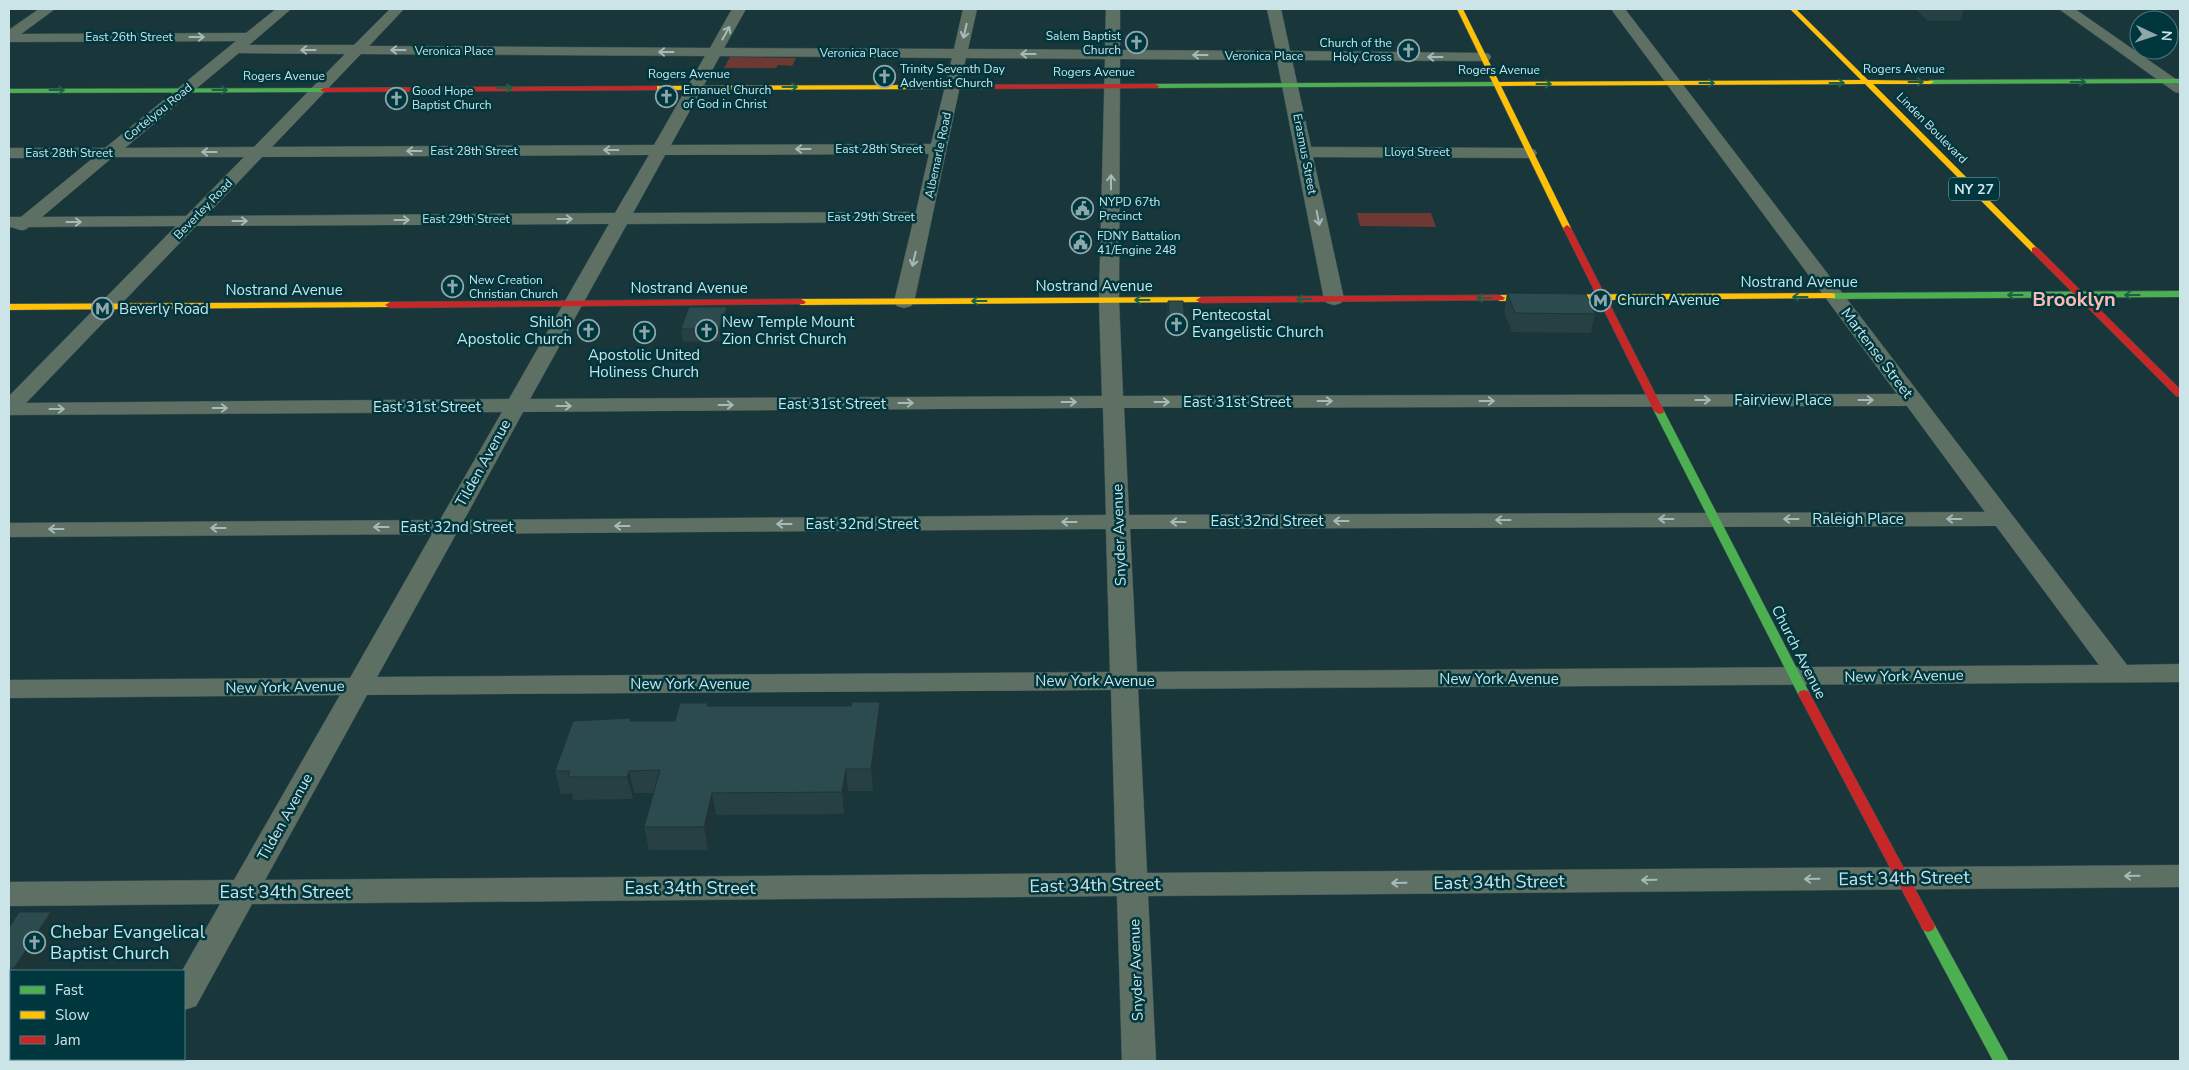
<svg xmlns="http://www.w3.org/2000/svg" width="2189" height="1070" font-family="'Nunito Sans',sans-serif">
	<style>
		.green { fill: #6e3933 }
		.lines { fill: none; stroke-linecap: round; stroke-linejoin: round }
		.street-casing { stroke: #3c5457; stroke-width: 1 }
		.fast-casing { stroke: #3c5457; stroke-width: 1 }
		.slow-casing { stroke: #3c5457; stroke-width: 1 }
		.jam-casing { stroke: #3c5457; stroke-width: 1 }
		.street { fill: #5e7064; fill-rule: evenodd }
		.fast { fill: #4caf50; fill-rule: evenodd }
		.slow { fill: #ffc107; fill-rule: evenodd }
		.jam { fill: #c62828; fill-rule: evenodd }
		.wall { fill: #264044 }
		.shaded-wall { fill: #1f3437 }
		.building { fill: #2c4b4f; stroke: #1f3437 }
		.oneway { stroke: #a5bbba }
		.oneway2 { stroke: #1b6144 }
		.labels { text-anchor: middle; dominant-baseline: central; stroke-width: 5; stroke-linejoin: round; paint-order: stroke }
		.far-poi-label { font-size: 12px; fill: #cbe4e8; stroke: #00373e; text-anchor: start }
		.far-street-label { font-size: 12px; fill: #cbe4e8; stroke: #00373e }
		.shield { fill: #00373e; stroke: #8eb0b5; stroke-width: 1 }
		.shield-label { font-size: 14px; font-weight: bold; fill: #cbe4e8 }
		.street-label { font-size: 15px; fill: #cbe4e8; stroke: #00373e }
		.poi-label { font-size: 15px; fill: #cbe4e8; stroke: #00373e; text-anchor: start }
		.near-street-label { font-size: 18px; fill: #cbe4e8; stroke: #00373e }
		.near-poi-label { font-size: 18px; fill: #cbe4e8; stroke: #00373e; text-anchor: start }
		.district-label { font-size: 20px; font-weight: bold; fill: #fdbab0; stroke: #00373e }
	</style>
	<rect width="100%" height="100%" fill="#19363a"/>
	<g class="green">
		<polygon points="730,57 796,58 792,66 778,65 776,68 724,68"/>
		<polygon points="1357,213 1431,213 1436,227 1360,226"/>
	</g>
	<g class="lines">
		<defs>
			<g id="street">
				<path d="M39,9H55L21,34L246,33L276,9H291L249,45H354L390,9H404L369,46L710,48L732,9H746L724,48L954,49L963,9H977L968,49L1105,50L1106,9H1120V50L1276,51L1267,9H1281L1290,51L1484,53L1489,54L1491,57L1489,60L1484,61L1292,60L1311,147L1529,148L1535,150L1537,153L1535,156L1529,158L1313,157L1344,299L1341,303L1334,305L1327,303L1324,299L1277,60L1120,59L1119,301L1123,396L1897,394L1611,9H1625L2127,665L2180,664V682L1138,689L1147,873L2180,865V887L1148,896L1156,1061H1122L1117,896L252,904L196,1006L184,1010V971H182L220,904L9,906V882L234,880L340,695L9,698V680L350,678L432,534L9,537V523L440,520L502,412L9,415V396L176,226L29,227C21,234 17,227 9,227V217H21L93,158H9V148H105L236,41L9,42V30ZM239,53L345,54L254,147L125,148ZM361,54L705,56L654,145L272,147ZM720,56L952,58L931,144L671,145ZM966,58L1105,59L1099,301L1102,396L530,399L627,224L913,222L894,302L897,306L904,308L911,306L914,302ZM929,154L916,212L633,213L665,155ZM649,155L615,213L206,216L262,157ZM113,157H244L186,216L42,217ZM609,224L509,399L26,403L196,226ZM1907,406L1985,512L1129,515L1124,408ZM1103,408L1106,515L464,520L523,412ZM1996,526L2099,665L1137,672L1130,529ZM1093,529H1106L1110,672L377,677L456,534ZM1111,690L1116,873L265,880L367,695Z"/>
				<polygon points="2059,9 2075,9 2180,82 2180,93 2175,92"/>
				<polygon points="132,1059 166,1059 165,1061 131,1061"/>
			</g>
			<g id="fast">
				<polygon points="2180,79 2180,83 1930,84 1926,82 1930,80"/>
				<polygon points="1500,82 1504,84 1503,86 1155,88 1151,86 1155,84"/>
				<polygon points="324,88 327,88 327,92 9,93 9,89"/>
				<polygon points="2180,291 2180,297 1832,299 1827,296 1832,293"/>
				<polygon points="1659,408 1664,411 1810,694 1808,697 1800,697 1798,694 1654,411"/>
				<polygon points="1928,920 1933,922 2009,1061 1993,1061 1921,926 1923,922"/>
			</g>
			<g id="slow">
				<polygon points="1457,9 1463,9 1499,82 1861,80 1790,9 1796,9 1868,80 1932,81 1934,82 1930,84 1873,84 2039,250 2038,252 2032,252 1865,84 1501,86 1571,228 1567,231 1564,230"/>
				<polygon points="941,85 945,87 944,89 654,90 650,88 654,86"/>
				<polygon points="1832,293 1835,294 1835,298 1500,301 1495,298 1500,295"/>
				<polygon points="1201,297 1206,300 1204,302 801,305 796,302 801,299"/>
				<polygon points="390,302 395,305 393,307 9,310 9,304"/>
			</g>
			<g id="jam">
				<polygon points="1155,84 1159,86 1158,88 941,89 937,87 941,85"/>
				<polygon points="654,86 657,86 657,90 324,92 320,90 324,88"/>
				<polygon points="1567,225 1571,228 1664,411 1663,413 1659,414 1654,411 1563,228"/>
				<polygon points="2035,247 2038,248 2180,389 2180,397 2176,396 2032,252 2032,248"/>
				<polygon points="1500,295 1505,298 1503,300 1201,303 1196,300 1201,297"/>
				<polygon points="801,299 806,302 804,304 390,308 385,305 390,302"/>
				<polygon points="1804,690 1808,691 1810,694 1933,922 1935,926 1933,930 1928,932 1923,930 1798,694 1800,691"/>
			</g>
		</defs>
		<use href="#street" class="street-casing"/>
		<use href="#fast" class="fast-casing"/>
		<use href="#slow" class="slow-casing"/>
		<use href="#jam" class="jam-casing"/>
		<use href="#street" class="street"/>
		<use href="#fast" class="fast"/>
		<use href="#slow" class="slow"/>
		<use href="#jam" class="jam"/>
	</g>
	<g class="wall">
		<polygon points="1915,9 1964,9 1960,21 1928,21"/>
		<polygon points="1507,293 1595,314 1591,333 1512,332 1504,312"/>
		<polygon points="1168,301 1185,321 1185,334 1169,334 1167,314"/>
		<polygon points="728,320 721,341 683,342 681,329"/>
		<polygon points="880,702 882,724 873,791 848,791 844,814 716,815 708,850 649,850 644,827 654,793 634,793 633,799 573,800 572,793 561,794 555,771 631,718 632,721 675,721 708,706 851,706"/>
		<polygon points="51,912 59,928 31,971 11,971 11,984 9,984 9,928"/>
	</g>
	<g class="shaded-wall">
		<polygon points="727,307 728,320 721,341 719,329"/>
		<polygon points="880,702 882,724 873,791 871,769"/>
		<polygon points="846,769 848,791 844,814 842,792"/>
		<polygon points="629,771 634,793 633,799 627,777"/>
		<polygon points="712,793 716,815 708,850 704,827"/>
		<polygon points="51,912 59,928 31,971 16,971 14,968"/>
	</g>
	<g class="building">
		<polygon points="1507,293 1586,294 1595,314 1515,313"/>
		<polygon points="1168,301 1183,301 1185,321 1170,321"/>
		<polygon points="689,307 727,307 719,329 681,329"/>
		<polygon points="852,702 880,702 871,769 846,769 842,792 712,793 704,827 644,827 660,770 629,771 627,777 568,777 570,771 555,771 573,721 631,718 630,721 675,721 680,703 708,703 707,706 851,706"/>
		<polygon points="19,912 51,912 14,968 9,968 9,928"/>
	</g>
	<defs><path id="oneway-shaft" d="M-6 0H5M1.5-3L5.5 0L1.5 3" fill="none" stroke-width="1.6" stroke-linecap="round" stroke-linejoin="round" transform="scale(1.25)"/></defs>
	<g class="oneway">
		<use href="#oneway-shaft" transform="translate(965 31) rotate(103)"/>
		<use href="#oneway-shaft" transform="translate(726 33) rotate(-61)"/>
		<use href="#oneway-shaft" transform="translate(197 37)"/>
		<use href="#oneway-shaft" transform="translate(308 50) rotate(-180)"/>
		<use href="#oneway-shaft" transform="translate(398 50) rotate(-180)"/>
		<use href="#oneway-shaft" transform="translate(666 52) rotate(-180)"/>
		<use href="#oneway-shaft" transform="translate(1028 54) rotate(-180)"/>
		<use href="#oneway-shaft" transform="translate(1200 55) rotate(-180)"/>
		<use href="#oneway-shaft" transform="translate(1435 57) rotate(-180)"/>
		<use href="#oneway-shaft" transform="translate(803 149) rotate(180)"/>
		<use href="#oneway-shaft" transform="translate(611 150) rotate(180)"/>
		<use href="#oneway-shaft" transform="translate(414 151) rotate(180)"/>
		<use href="#oneway-shaft" transform="translate(209 152) rotate(180)"/>
		<use href="#oneway-shaft" transform="translate(1111 182) rotate(-90)"/>
		<use href="#oneway-shaft" transform="translate(1318 218) rotate(79)"/>
		<use href="#oneway-shaft" transform="translate(565 219)"/>
		<use href="#oneway-shaft" transform="translate(402 220)"/>
		<use href="#oneway-shaft" transform="translate(240 221)"/>
		<use href="#oneway-shaft" transform="translate(74 222)"/>
		<use href="#oneway-shaft" transform="translate(914 259) rotate(103)"/>
		<use href="#oneway-shaft" transform="translate(1703 400)"/>
		<use href="#oneway-shaft" transform="translate(1866 400)"/>
		<use href="#oneway-shaft" transform="translate(1325 401)"/>
		<use href="#oneway-shaft" transform="translate(1487 401)"/>
		<use href="#oneway-shaft" transform="translate(1069 402)"/>
		<use href="#oneway-shaft" transform="translate(1162 402)"/>
		<use href="#oneway-shaft" transform="translate(906 403)"/>
		<use href="#oneway-shaft" transform="translate(726 405)"/>
		<use href="#oneway-shaft" transform="translate(564 406)"/>
		<use href="#oneway-shaft" transform="translate(220 408)"/>
		<use href="#oneway-shaft" transform="translate(57 409)"/>
		<use href="#oneway-shaft" transform="translate(1666 519) rotate(180)"/>
		<use href="#oneway-shaft" transform="translate(1791 519) rotate(180)"/>
		<use href="#oneway-shaft" transform="translate(1954 519) rotate(180)"/>
		<use href="#oneway-shaft" transform="translate(1503 520) rotate(180)"/>
		<use href="#oneway-shaft" transform="translate(1341 521) rotate(180)"/>
		<use href="#oneway-shaft" transform="translate(1069 522) rotate(180)"/>
		<use href="#oneway-shaft" transform="translate(1178 522) rotate(180)"/>
		<use href="#oneway-shaft" transform="translate(784 524) rotate(180)"/>
		<use href="#oneway-shaft" transform="translate(622 526) rotate(180)"/>
		<use href="#oneway-shaft" transform="translate(381 527) rotate(180)"/>
		<use href="#oneway-shaft" transform="translate(218 528) rotate(180)"/>
		<use href="#oneway-shaft" transform="translate(56 529) rotate(180)"/>
		<use href="#oneway-shaft" transform="translate(2132 876) rotate(179)"/>
		<use href="#oneway-shaft" transform="translate(1812 879) rotate(179)"/>
		<use href="#oneway-shaft" transform="translate(1649 880) rotate(179)"/>
		<use href="#oneway-shaft" transform="translate(1399 883) rotate(179)"/>
	</g>
	<g class="oneway2">
		<use href="#oneway-shaft" transform="translate(1916 82)"/>
		<use href="#oneway-shaft" transform="translate(2078 82)"/>
		<use href="#oneway-shaft" transform="translate(1707 83)"/>
		<use href="#oneway-shaft" transform="translate(1837 83)"/>
		<use href="#oneway-shaft" transform="translate(1544 84)"/>
		<use href="#oneway-shaft" transform="translate(790 87)"/>
		<use href="#oneway-shaft" transform="translate(505 88)"/>
		<use href="#oneway-shaft" transform="translate(57 90)"/>
		<use href="#oneway-shaft" transform="translate(220 90)"/>
		<use href="#oneway-shaft" transform="translate(2015 295) rotate(180)"/>
		<use href="#oneway-shaft" transform="translate(2132 295) rotate(180)"/>
		<use href="#oneway-shaft" transform="translate(1800 297) rotate(180)"/>
		<use href="#oneway-shaft" transform="translate(1484 298) rotate(180)"/>
		<use href="#oneway-shaft" transform="translate(1304 299) rotate(180)"/>
		<use href="#oneway-shaft" transform="translate(1142 300) rotate(180)"/>
		<use href="#oneway-shaft" transform="translate(979 301) rotate(180)"/>
	</g>
	<defs>
		<symbol id="church-ring" viewBox="-11 -11 22 22"><circle r="9.5" fill="#00373e" stroke="#8da7ab" stroke-width="1.5"/><path d="M-1.2-6h2.4v3.5h3.3v2.4h-3.3V6h-2.4V-.1h-3.3v-2.4h3.3Z" fill="#8da7ab"/></symbol>
		<symbol id="civic-ring" viewBox="-11 -11 22 22"><circle r="9.5" fill="#00373e" stroke="#8da7ab" stroke-width="1.5"/><path d="M-.6-6.5H3V-4.5H.6V-3L4-1V1h2V6H-6V1h2V-1L-.6-3ZM-1.2 2.5V6h2.4V2.5Z" fill="#8da7ab"/></symbol>
		<symbol id="metro-ring" viewBox="-11 -11 22 22"><circle r="9.5" fill="#00373e" stroke="#8da7ab" stroke-width="1.5"/><path d="M-5.5 5V-5H-3L0 0L3-5H5.5V5H3V-.5L0 4L-3-.5V5Z" fill="#8da7ab"/></symbol>
	</defs>
	<g fill-rule="evenodd">
		<use href="#church-ring" x="1124" y="30" width="25" height="25"/>
		<use href="#church-ring" x="1396" y="38" width="25" height="25"/>
		<use href="#church-ring" x="872" y="64" width="25" height="25"/>
		<use href="#church-ring" x="654" y="84" width="25" height="25"/>
		<use href="#church-ring" x="384" y="86" width="25" height="25"/>
		<use href="#civic-ring" x="1070" y="196" width="25" height="25"/>
		<use href="#civic-ring" x="1068" y="230" width="25" height="25"/>
		<use href="#church-ring" x="440" y="274" width="25" height="25"/>
		<use href="#metro-ring" x="1588" y="288" width="25" height="25"/>
		<use href="#metro-ring" x="90" y="296" width="25" height="25"/>
		<use href="#church-ring" x="1164" y="312" width="25" height="25"/>
		<use href="#church-ring" x="576" y="318" width="25" height="25"/>
		<use href="#church-ring" x="694" y="318" width="25" height="25"/>
		<use href="#church-ring" x="632" y="320" width="25" height="25"/>
		<use href="#church-ring" x="22" y="930" width="25" height="25"/>
	</g>
	<g class="labels">
		<g class="far-poi-label">
			<text x="1121" y="36" text-anchor="end">Salem Baptist<tspan x="1121" dy="14">Church</tspan></text>
			<text x="1392" y="43" text-anchor="end">Church of the<tspan x="1392" dy="14">Holy Cross</tspan></text>
			<text x="900" y="69">Trinity Seventh Day<tspan x="900" dy="14">Adventist Church</tspan></text>
			<text x="683" y="90">Emanuel Church<tspan x="683" dy="14">of God in Christ</tspan></text>
			<text x="412" y="91">Good Hope<tspan x="412" dy="14">Baptist Church</tspan></text>
			<text x="1099" y="202">NYPD 67th<tspan x="1099" dy="14">Precinct</tspan></text>
			<text x="1097" y="236">FDNY Battalion<tspan x="1097" dy="14">41/Engine 248</tspan></text>
			<text x="469" y="280">New Creation<tspan x="469" dy="14">Christian Church</tspan></text>
		</g>
		<g class="far-street-label">
			<text x="129" y="37">East 26th Street</text>
			<text x="454" y="51">Veronica Place</text>
			<text x="859" y="53">Veronica Place</text>
			<text x="1264" y="56">Veronica Place</text>
			<text x="1904" y="69">Rogers Avenue</text>
			<text x="1499" y="70">Rogers Avenue</text>
			<text x="1094" y="72">Rogers Avenue</text>
			<text x="689" y="74">Rogers Avenue</text>
			<text x="284" y="76">Rogers Avenue</text>
			<text transform="translate(158 112) rotate(-39)">Cortelyou Road</text>
			<text transform="translate(1932 128) rotate(45)">Linden Boulevard</text>
			<text x="879" y="149">East 28th Street</text>
			<text x="474" y="151">East 28th Street</text>
			<text x="1417" y="152">Lloyd Street</text>
			<text x="69" y="153">East 28th Street</text>
			<text transform="translate(1305 154) rotate(79)">Erasmus Street</text>
			<text transform="translate(938 155) rotate(-78)">Albemarle Road</text>
			<text transform="translate(203 209) rotate(-46)">Beverley Road</text>
			<text x="871" y="217">East 29th Street</text>
			<text x="466" y="219">East 29th Street</text>
		</g>
		<rect class="shield" x="1949" y="177.5" width="50" height="23" rx="4"/>
		<g class="shield-label">
			<text x="1974" y="189">NY 27</text>
		</g>
		<g class="street-label">
			<text x="1799" y="282">Nostrand Avenue</text>
			<text x="1094" y="286">Nostrand Avenue</text>
			<text x="689" y="288">Nostrand Avenue</text>
			<text x="284" y="290">Nostrand Avenue</text>
			<text transform="translate(1877 353) rotate(53)">Martense Street</text>
			<text x="1783" y="400">Fairview Place</text>
			<text x="1237" y="402">East 31st Street</text>
			<text x="832" y="404">East 31st Street</text>
			<text x="427" y="407">East 31st Street</text>
			<text transform="translate(483 463) rotate(-61)">Tilden Avenue</text>
			<text x="1858" y="519">Raleigh Place</text>
			<text x="1267" y="521">East 32nd Street</text>
			<text x="862" y="524">East 32nd Street</text>
			<text x="457" y="527">East 32nd Street</text>
			<text transform="translate(1119 535) rotate(-92)">Snyder Avenue</text>
			<text transform="translate(1799 652) rotate(63)">Church Avenue</text>
			<text transform="translate(1904 676) rotate(-1)">New York Avenue</text>
			<text x="1499" y="679">New York Avenue</text>
			<text x="1095" y="681">New York Avenue</text>
			<text x="690" y="684">New York Avenue</text>
			<text transform="translate(285 687) rotate(-1)">New York Avenue</text>
			<text transform="translate(285 817) rotate(-61)">Tilden Avenue</text>
			<text transform="translate(1136 970) rotate(-92)">Snyder Avenue</text>
		</g>
		<g class="poi-label">
			<text x="1617" y="300">Church Avenue</text>
			<text x="119" y="309">Beverly Road</text>
			<text x="1192" y="315">Pentecostal<tspan x="1192" dy="17">Evangelistic Church</tspan></text>
			<text x="572" y="322" text-anchor="end">Shiloh<tspan x="572" dy="17">Apostolic Church</tspan></text>
			<text x="722" y="322">New Temple Mount<tspan x="722" dy="17">Zion Christ Church</tspan></text>
			<text x="644" y="355" text-anchor="middle">Apostolic United<tspan x="644" dy="17">Holiness Church</tspan></text>
		</g>
		<g class="near-street-label">
			<text transform="translate(1904 878) rotate(-1)">East 34th Street</text>
			<text transform="translate(1499 882) rotate(-1)">East 34th Street</text>
			<text transform="translate(1095 885) rotate(-1)">East 34th Street</text>
			<text x="690" y="888">East 34th Street</text>
			<text x="285" y="892">East 34th Street</text>
		</g>
		<g class="near-poi-label">
			<text x="50" y="932">Chebar Evangelical<tspan x="50" dy="21">Baptist Church</tspan></text>
		</g>
		<g class="district-label">
			<text x="2074" y="299">Brooklyn</text>
		</g>
	</g>
	<rect width="2189" height="1070" fill="none" stroke="#cbe4e8" stroke-width="20"/>
	<rect x="10" y="970" width="175" height="90" fill="#00373e" stroke="#517c82"/>
	<rect x="20" y="986" width="25" height="8" fill="#4caf50" stroke="#517c82"/>
	<text x="55" y="995" font-size="15" fill="#cbe4e8">Fast</text>
	<rect x="20" y="1011" width="25" height="8" fill="#ffc107" stroke="#517c82"/>
	<text x="55" y="1020" font-size="15" fill="#cbe4e8">Slow</text>
	<rect x="20" y="1036" width="25" height="8" fill="#c62828" stroke="#517c82"/>
	<text x="55" y="1045" font-size="15" fill="#cbe4e8">Jam</text>
	<g transform="translate(2154 35) rotate(94)"><circle r="24" fill="#00373e" stroke="#517c82"/>
	<path d="M0-4L9 19L0 12L-9 19Z" fill="#8da7ab"/>
	<text y="-8" font-size="14" font-weight="bold" text-anchor="middle" fill="#cbe4e8">N</text>
	</g>
</svg>
